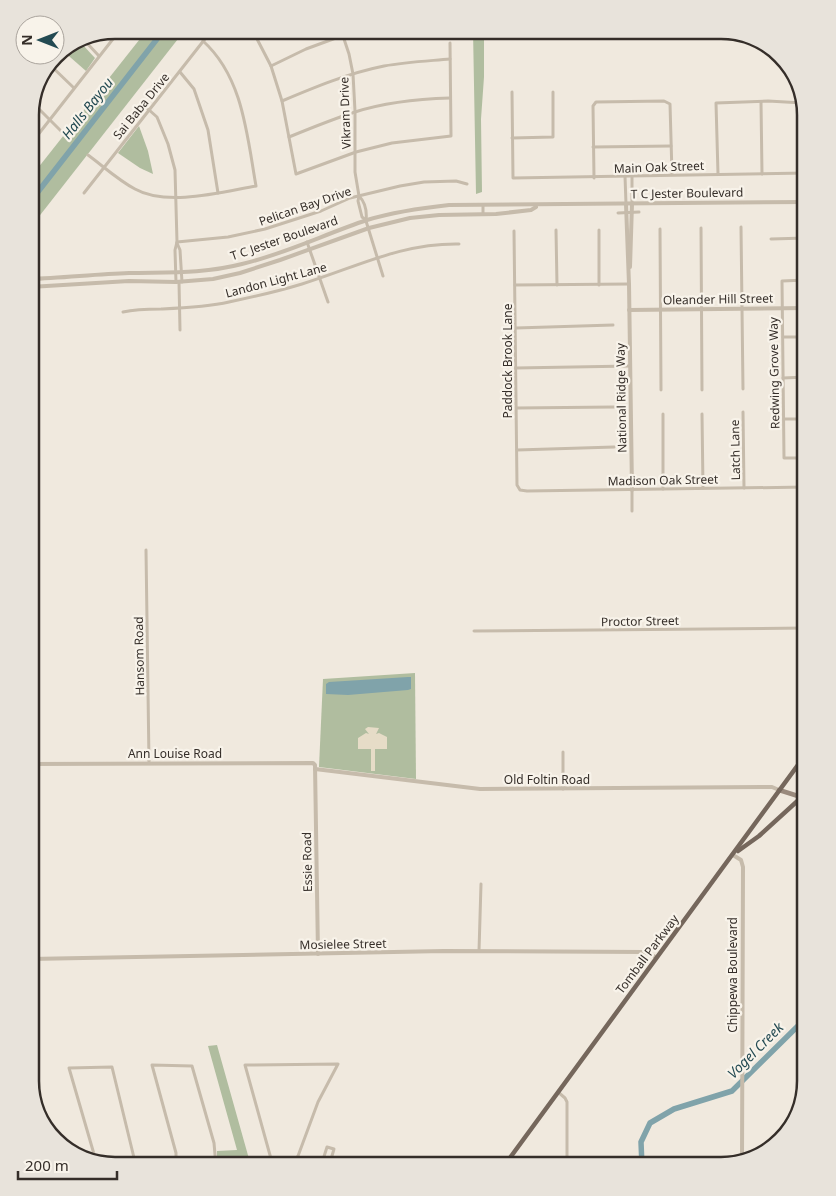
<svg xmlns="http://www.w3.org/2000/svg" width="836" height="1196" font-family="'Noto Sans',sans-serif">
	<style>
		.green { fill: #b0bd9f }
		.plaza { fill: #e6dcc7 }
		.water { fill: #80a3aa }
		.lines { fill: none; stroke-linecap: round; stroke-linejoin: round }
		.river { stroke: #80a3aa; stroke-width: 5.5 }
		.minor { stroke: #c6bbab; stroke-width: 3 }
		.tertiary { stroke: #c6bbab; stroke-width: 4 }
		.secondary { stroke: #9a8a7d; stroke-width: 4.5 }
		.primary { stroke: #75675c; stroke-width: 4.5 }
		.labels { text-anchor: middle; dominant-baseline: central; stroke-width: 4.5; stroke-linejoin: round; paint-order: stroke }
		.street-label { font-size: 12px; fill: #352e29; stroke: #f8f3ea }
		.water-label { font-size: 14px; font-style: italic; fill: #234a52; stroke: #f8f3ea }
		.rim { fill: none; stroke: #352e29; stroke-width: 2.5 }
	</style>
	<rect width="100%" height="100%" fill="#f0e9de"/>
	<g class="green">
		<polygon points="147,30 185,30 30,228 30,178"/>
		<polygon points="473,30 484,30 484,77 481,119 482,192 476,194"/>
		<polygon points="81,43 95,58 86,71 62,50"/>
		<polygon points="139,126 148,151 153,174 140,168 118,153"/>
		<polygon points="415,673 416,779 319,767 323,679"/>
		<polygon points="217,1045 251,1166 217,1166 217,1151 237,1150 208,1046"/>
	</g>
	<polygon class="plaza" points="368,727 379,728 376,734 379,733 387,737 387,749 375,749 375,771 371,771 371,749 358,749 358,738 366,733 369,734 365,729"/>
	<g class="water">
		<polygon points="408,677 411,677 411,689 408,690 348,695 326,694 326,684 329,682"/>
		<polygon points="30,724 34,724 35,729 35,760 30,760"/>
	</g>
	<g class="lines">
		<g class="river">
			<polyline points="30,202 164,30"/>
			<polyline points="642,1166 641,1142 650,1123 674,1109 732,1091 806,1018"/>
		</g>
		<g class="minor">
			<polyline points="261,30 256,37 271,66 282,101 296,174 356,152 392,143 451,136 450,43"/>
			<polyline points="341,30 349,54 353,74 355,111 355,172 359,196 358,201 362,217 366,220"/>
			<polyline points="85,41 99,56"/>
			<polyline points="49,64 74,88"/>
			<polyline points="271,66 306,49 344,35"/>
			<polyline points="180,72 194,89 208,130 218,193"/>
			<path d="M512,92L513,178C611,177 708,174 806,173"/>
			<path d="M282,101C315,87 349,73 384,66C406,62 428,61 450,59"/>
			<polyline points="32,102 65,135"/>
			<polyline points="761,102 762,174"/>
			<polyline points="803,105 806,173"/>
			<polyline points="148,109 157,117 168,144 175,170 177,242 175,250 176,282"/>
			<path d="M289,137C311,128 333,119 355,112C386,102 418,99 450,98"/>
			<polyline points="512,138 553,137 553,92"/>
			<polyline points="30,145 120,30"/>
			<polyline points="593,147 671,146"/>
			<path d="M88,155C103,166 118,180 135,189C167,207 222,192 256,186C247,135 243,77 203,41"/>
			<polyline points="718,174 716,103 768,101 803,103"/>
			<polyline points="625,176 626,204"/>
			<polyline points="594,178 593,106 596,102 664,101 670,104 672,174"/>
			<polyline points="84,193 212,30"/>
			<path d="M359,196C365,202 367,212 366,221L383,276"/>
			<polyline points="632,204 632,176"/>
			<polyline points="618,213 639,212"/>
			<polyline points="483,214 483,205"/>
			<polyline points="741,227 743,389"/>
			<polyline points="701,228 702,390"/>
			<polyline points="660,229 661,390"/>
			<polyline points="556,230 557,285"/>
			<polyline points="599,230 599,285"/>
			<polyline points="514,231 517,485 520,490 527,491 806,487"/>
			<polyline points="771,239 806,238"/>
			<polyline points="177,242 228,237 265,229 321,211 350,198 400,186 424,182 456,181 467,184"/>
			<polyline points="307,242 328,302"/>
			<polyline points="177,243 180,250 182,282"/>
			<polyline points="179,282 180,330"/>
			<polyline points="515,285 629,284"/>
			<path d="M123,312C136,309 148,309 161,309C183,308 207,307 229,302C253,297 279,291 302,284C357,267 401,243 459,244"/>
			<polyline points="516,328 613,325"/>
			<polyline points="783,337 806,337"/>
			<polyline points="516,368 630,366"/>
			<polyline points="783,378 806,377"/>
			<polyline points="517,408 614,407"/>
			<polyline points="743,412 744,488"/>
			<polyline points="663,414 663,489"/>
			<polyline points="702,414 703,488"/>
			<polyline points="784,419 806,419"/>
			<polyline points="517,450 614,447"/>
			<polyline points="806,458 784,458 782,281 806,280"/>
			<polyline points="632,490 632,511"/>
			<polyline points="146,550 149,762"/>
			<polyline points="474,631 806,628"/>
			<polyline points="563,789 563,752"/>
			<polyline points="479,951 481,884"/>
			<polyline points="30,1072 45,1128"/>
			<polyline points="558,1092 565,1098 567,1102 567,1166"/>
			<polyline points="96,1161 69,1068 112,1067 136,1166"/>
			<polyline points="273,1165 294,1160 298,1156 318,1102 338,1064 245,1065 273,1166"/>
			<polyline points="176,1166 176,1153 152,1065 192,1066 214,1143 216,1166"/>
			<polyline points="321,1166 327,1147 334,1149 329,1166"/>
		</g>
		<g class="tertiary">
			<polyline points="626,204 629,284 632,490"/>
			<polyline points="630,267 632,204"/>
			<path d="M30,279C63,278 96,274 129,273C168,272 203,274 242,264C285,254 325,234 367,220C394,212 421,208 449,205L806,202"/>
			<polyline points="30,287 129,281 176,282 213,279 240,273 280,260 369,228 410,218 439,215 496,214 531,210 536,207"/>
			<polyline points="629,310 806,308"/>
			<polyline points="30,764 313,763 315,765 318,954"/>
			<polyline points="315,769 480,789 762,787 772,787 779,790"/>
			<polyline points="733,855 741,860 743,867 742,1161"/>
			<polyline points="30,959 444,951 644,952 656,957"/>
		</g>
		<polyline class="secondary" points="779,790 798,796 806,793"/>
		<g class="primary">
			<polyline points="738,851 759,836 804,795"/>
			<polyline points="504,1166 806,754"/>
		</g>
	</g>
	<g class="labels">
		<g class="street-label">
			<text transform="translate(141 106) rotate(-51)">Sai Baba Drive</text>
			<text transform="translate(345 113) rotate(-92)">Vikram Drive</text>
			<text transform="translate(659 167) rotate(-2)">Main Oak Street</text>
			<text transform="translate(687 193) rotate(-1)">T C Jester Boulevard</text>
			<text transform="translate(305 206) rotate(-19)">Pelican Bay Drive</text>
			<text transform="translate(284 238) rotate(-19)">T C Jester Boulevard</text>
			<text transform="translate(276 280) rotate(-15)">Landon Light Lane</text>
			<text transform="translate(718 299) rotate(-1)">Oleander Hill Street</text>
			<text transform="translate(507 361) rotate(-90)">Paddock Brook Lane</text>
			<text transform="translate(774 373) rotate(-91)">Redwing Grove Way</text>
			<text transform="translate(621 398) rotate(-91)">National Ridge Way</text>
			<text transform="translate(735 450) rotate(-91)">Latch Lane</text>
			<text transform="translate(663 480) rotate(-1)">Madison Oak Street</text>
			<text transform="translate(640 621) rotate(-1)">Proctor Street</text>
			<text transform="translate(139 656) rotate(-91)">Hansom Road</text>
			<text x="175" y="753">Ann Louise Road</text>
			<text x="547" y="779">Old Foltin Road</text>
			<text transform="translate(307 862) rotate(-91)">Essie Road</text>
			<text transform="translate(343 944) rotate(-1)">Mosielee Street</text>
			<text transform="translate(647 954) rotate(-53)">Tomball Parkway</text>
			<text transform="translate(732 975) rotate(-90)">Chippewa Boulevard</text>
		</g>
		<g class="water-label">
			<text transform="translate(87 108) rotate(-52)">Halls Bayou</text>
			<text transform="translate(755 1050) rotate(-45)">Vogel Creek</text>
		</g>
	</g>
	<path d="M0 0H836V1196H0ZM115 39H721A76 76 0 0 1 797 115V1081A76 76 0 0 1 721 1157H115A76 76 0 0 1 39 1081V115A76 76 0 0 1 115 39Z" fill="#e8e3db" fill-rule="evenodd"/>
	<path class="rim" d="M115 39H721A76 76 0 0 1 797 115V1081A76 76 0 0 1 721 1157H115A76 76 0 0 1 39 1081V115A76 76 0 0 1 115 39Z"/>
	<g transform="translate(40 40) rotate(270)"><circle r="24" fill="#f8f3ea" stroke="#aaa49d"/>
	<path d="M0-4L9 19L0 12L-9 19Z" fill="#234a52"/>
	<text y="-8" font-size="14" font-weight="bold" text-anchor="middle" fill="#352e29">N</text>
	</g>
	<path d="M18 1171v8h99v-8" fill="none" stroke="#352e29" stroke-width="2.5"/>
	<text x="25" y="1171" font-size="15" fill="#352e29" stroke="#f8f3ea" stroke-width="4" paint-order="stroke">200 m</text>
</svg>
